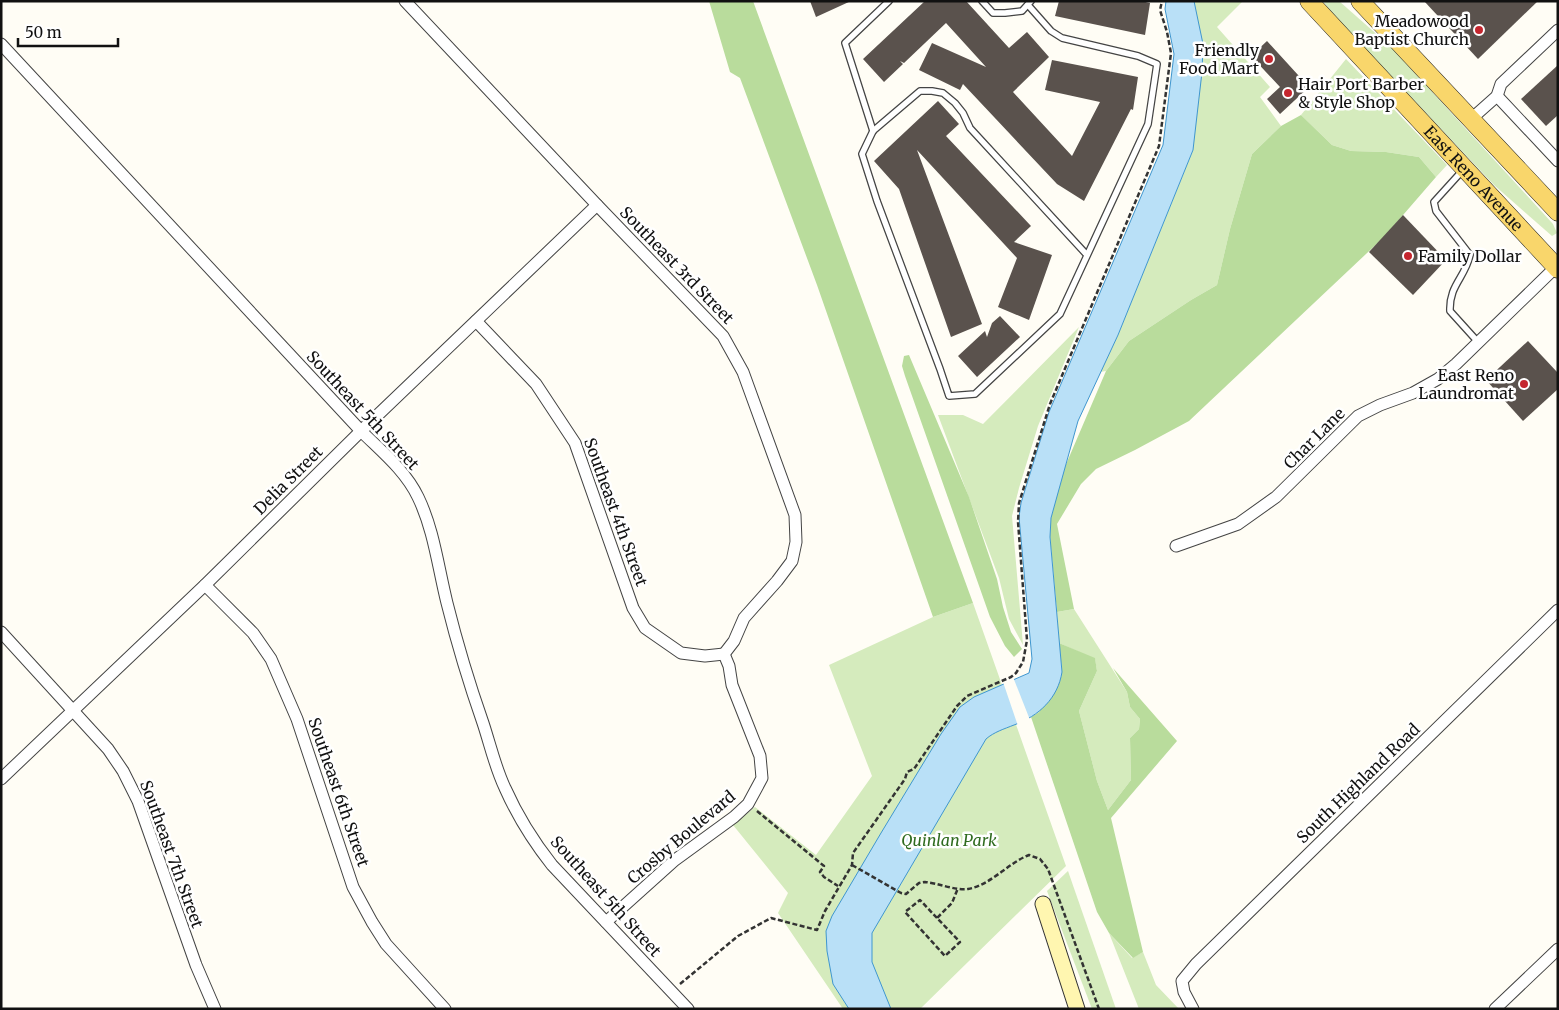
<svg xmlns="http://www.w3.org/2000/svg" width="1559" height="1010" font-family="Merriweather,serif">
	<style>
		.green { fill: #d5ebbd }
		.forest { fill: #b9dc9c }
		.water { fill: #b9e0f7; stroke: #3f96cf }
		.pier { fill: #fffdf5 }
		.building { fill: #5a524d }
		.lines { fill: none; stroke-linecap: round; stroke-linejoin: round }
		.lane-casing { stroke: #444; stroke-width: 8 }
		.street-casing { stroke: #444; stroke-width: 13 }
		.secondary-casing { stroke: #333; stroke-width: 17 }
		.primary-casing { stroke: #222; stroke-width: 19 }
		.path { stroke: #333; stroke-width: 2.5; stroke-dasharray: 5 2.5; stroke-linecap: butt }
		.lane { stroke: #fff; stroke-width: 5.5 }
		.street { stroke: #fff; stroke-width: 11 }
		.secondary { stroke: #fff6b0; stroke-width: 15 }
		.primary { stroke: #f9d66b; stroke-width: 18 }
		.poi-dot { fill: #c4262e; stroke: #fff; stroke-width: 2 }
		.labels { text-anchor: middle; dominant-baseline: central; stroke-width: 5; stroke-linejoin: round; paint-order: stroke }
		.poi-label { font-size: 16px; fill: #111; stroke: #fff; text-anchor: end }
		.street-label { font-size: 16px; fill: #111; stroke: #fff }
		.park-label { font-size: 16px; font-style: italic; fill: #2f6b1f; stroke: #fff }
	</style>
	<rect width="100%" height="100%" fill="#fffdf5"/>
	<g class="green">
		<polygon points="1194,1 1243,1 1217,27 1270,87 1260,97 1281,126 1252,154 1230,229 1217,285 1191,300 1129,341 1106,371 1100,372 1118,335 1193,150"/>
		<polygon points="1323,1 1339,1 1390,46 1553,224 1557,233 1552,236 1494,185 1337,19"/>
		<polygon points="1346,59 1447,165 1436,177 1419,157 1386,152 1351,151 1332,145 1301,115"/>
		<polygon points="1079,327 1038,426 1019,488 1012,516 1023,645 1009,619 999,578 938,415 963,415 983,424"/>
		<polygon points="973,603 1066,866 920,1009 843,1009 778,913 788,893 733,825 755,807 816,855 872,776 829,665 933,617"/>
		<polygon points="1074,609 1127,692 1130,707 1140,719 1139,729 1130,738 1131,780 1108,810 1097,781 1079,711 1097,671 1095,659 1059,643 1057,612"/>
		<polygon points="1068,871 1116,1009 1092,1009 1047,891"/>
		<polygon points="1109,933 1132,958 1143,952 1156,985 1179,1009 1139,1009"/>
	</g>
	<g class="forest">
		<polygon points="709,1 753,1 973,603 933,617 817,285 740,78 730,72"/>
		<polygon points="1301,115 1332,145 1351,151 1386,152 1419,157 1436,177 1384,237 1189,421 1135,450 1096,469 1081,484 1057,524 1074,609 1057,612 1050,536 1051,518 1061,476 1106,371 1129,341 1191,300 1217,285 1230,229 1252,154 1281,126"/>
		<polygon points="909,355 969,497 997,579 1003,607 1011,632 1022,649 1014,657 1005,646 990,617 905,376 902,366 904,356"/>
		<polygon points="1059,643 1095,658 1097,671 1079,711 1097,781 1108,810 1131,780 1130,738 1139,729 1140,719 1130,707 1127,692 1113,668 1177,741 1111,818 1143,952 1133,958 1109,933 1097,912 1031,717 1039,712 1062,671"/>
	</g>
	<path class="water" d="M1166,1H1194L1203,44L1202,72L1193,150L1118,335L1078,421L1051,518L1050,537L1062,672C1058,698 1039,716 1014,725C1004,729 994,732 986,739L872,933V962L891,1009H849L833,984L827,951L826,931L832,916L881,833L941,734L960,707L974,697L1029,673L1032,659L1019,517L1021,503L1049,412L1163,145L1174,54L1165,9Z"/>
	<polygon class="pier" points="1013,677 1030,720 1018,726 1003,682"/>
	<g class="building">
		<polygon points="810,1 851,1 816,17"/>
		<polygon points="925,1 966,1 1009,48 1027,32 1049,57 1013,92 1072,156 1100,102 1045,90 1052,60 1138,77 1133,110 1131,109 1084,201 1057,184 963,84 960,90 919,70 932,43 986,67 946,23 904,63 900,61 903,64 884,82 863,59"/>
		<polygon points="1059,1 1141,1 1150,3 1145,35 1055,16"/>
		<polygon points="1424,1 1538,1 1478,59"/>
		<polygon points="1267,41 1309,87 1280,114 1267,99 1280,87 1251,56"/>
		<polygon points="1558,65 1558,115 1546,126 1521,99"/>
		<polygon points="938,101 959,124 946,136 1031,226 1014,242 1052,255 1029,320 998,307 1017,258 917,150 982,324 951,337 899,189 874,161"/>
		<polygon points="1403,215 1446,260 1413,295 1369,252"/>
		<polygon points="1000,316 1020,337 977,377 958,356 985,331 987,337 992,323"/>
		<polygon points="1528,341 1558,373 1558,389 1523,421 1486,380"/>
	</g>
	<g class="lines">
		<defs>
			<g id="lane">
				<polyline points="982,1 993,13 1005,13 1022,11 1031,1"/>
				<polyline points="1028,5 1051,31 1062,38 1138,56 1157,64 1148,124 1060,314 975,394 949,396 940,369 877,201 862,154 873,131 920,91 932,91 943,93 955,103 963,113 970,128 1087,255"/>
				<polyline points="873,131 845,43 889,1"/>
				<path d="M1463,170L1434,202L1436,211L1470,255C1465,278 1449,285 1450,311L1478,342"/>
			</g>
			<g id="street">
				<polyline points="405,1 597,205 723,336 743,372 795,515 796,542 792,561 777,581 744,618 734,641 724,654"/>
				<path d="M1,44L361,431C381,451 405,470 418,497C434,530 438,567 447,603C457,643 469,683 483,723C490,744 495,767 505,788C517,815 533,841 552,865L688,1009"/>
				<polyline points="1497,96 1558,161"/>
				<polyline points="1470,120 1497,96 1501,84 1558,30"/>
				<polyline points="476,321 536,384 575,443 633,608 645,628 681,653 705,656 724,654"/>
				<polyline points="1176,546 1238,524 1276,497 1358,416 1380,405 1413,393 1438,379 1456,364 1558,265"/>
				<polyline points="205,585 253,633 271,659 297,719 353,887 372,922 386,944 445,1009"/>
				<polyline points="1,632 108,749 123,771 138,801 196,965 215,1009"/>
				<polyline points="1,779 205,585 361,431 597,205"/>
				<polyline points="606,922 675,860 734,817 748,804 762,778 760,756 732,685 729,666 724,654"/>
				<polyline points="1193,1009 1184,992 1182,981 1196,964 1558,610"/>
				<polyline points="1495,1009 1558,949"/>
			</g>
			<polyline id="secondary" points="1043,904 1077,1009"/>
			<g id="primary">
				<path id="s1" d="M1309,1L1558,269"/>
				<polyline points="1360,1 1558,212"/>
			</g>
		</defs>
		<use href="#lane" class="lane-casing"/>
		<use href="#street" class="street-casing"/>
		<use href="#secondary" class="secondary-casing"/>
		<use href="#primary" class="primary-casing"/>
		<g class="path">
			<polyline points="757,811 824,866 820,872 824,877 838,886"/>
			<path d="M852,865L901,893L906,894L919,883L925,882C938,883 956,891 968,889C991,885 1008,863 1029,855L1040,859L1048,869L1099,1009"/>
			<polyline points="937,918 920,900 905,912 945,956 960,942 937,918 952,903 958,888"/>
			<polyline points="680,984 738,936 771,918 817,930 825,911 852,865 853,853 905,779 907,772 914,769 957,706 967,696 1011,677 1016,673 1023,662 1027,640 1018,522 1019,503 1050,404 1159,146 1171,53 1167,32 1160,10 1162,1"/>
		</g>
		<use href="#lane" class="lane"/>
		<use href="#street" class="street"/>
		<use href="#secondary" class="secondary"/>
		<use href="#primary" class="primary"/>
	</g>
	<g class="poi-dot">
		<circle cx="1479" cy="30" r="5"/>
		<circle cx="1269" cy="59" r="5"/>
		<circle cx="1288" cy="93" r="5"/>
		<circle cx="1408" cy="256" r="5"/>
		<circle cx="1524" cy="384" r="5"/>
	</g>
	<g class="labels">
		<g class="poi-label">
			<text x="1469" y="21">Meadowood<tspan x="1469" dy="18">Baptist Church</tspan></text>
			<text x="1259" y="50">Friendly<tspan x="1259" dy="18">Food Mart</tspan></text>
			<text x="1298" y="84" text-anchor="start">Hair Port Barber<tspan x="1298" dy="18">&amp; Style Shop</tspan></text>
			<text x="1418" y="256" text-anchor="start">Family Dollar</text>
			<text x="1514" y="375">East Reno<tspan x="1514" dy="18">Laundromat</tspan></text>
		</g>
		<g class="street-label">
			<text stroke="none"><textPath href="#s1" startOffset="242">East Reno Avenue</textPath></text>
			<text transform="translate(677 265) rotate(46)">Southeast 3rd Street</text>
			<text transform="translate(363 410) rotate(47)">Southeast 5th Street</text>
			<text transform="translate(1314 438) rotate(-45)">Char Lane</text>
			<text transform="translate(288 480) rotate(-45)">Delia Street</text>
			<text transform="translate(616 512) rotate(70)">Southeast 4th Street</text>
			<text transform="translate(1358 783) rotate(-44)">South Highland Road</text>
			<text transform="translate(339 792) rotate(71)">Southeast 6th Street</text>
			<text transform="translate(681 837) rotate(-40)">Crosby Boulevard</text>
			<text transform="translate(172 854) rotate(70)">Southeast 7th Street</text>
			<text transform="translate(606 896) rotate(48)">Southeast 5th Street</text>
		</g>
		<g class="park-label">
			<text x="949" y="840">Quinlan Park</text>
		</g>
	</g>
	<rect width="1559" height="1010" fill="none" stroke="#111111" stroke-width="5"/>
	<path d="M18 38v8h100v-8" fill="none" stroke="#111111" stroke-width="2.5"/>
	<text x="25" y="38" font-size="15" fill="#111111" stroke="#ffffff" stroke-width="4" paint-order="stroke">50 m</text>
</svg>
